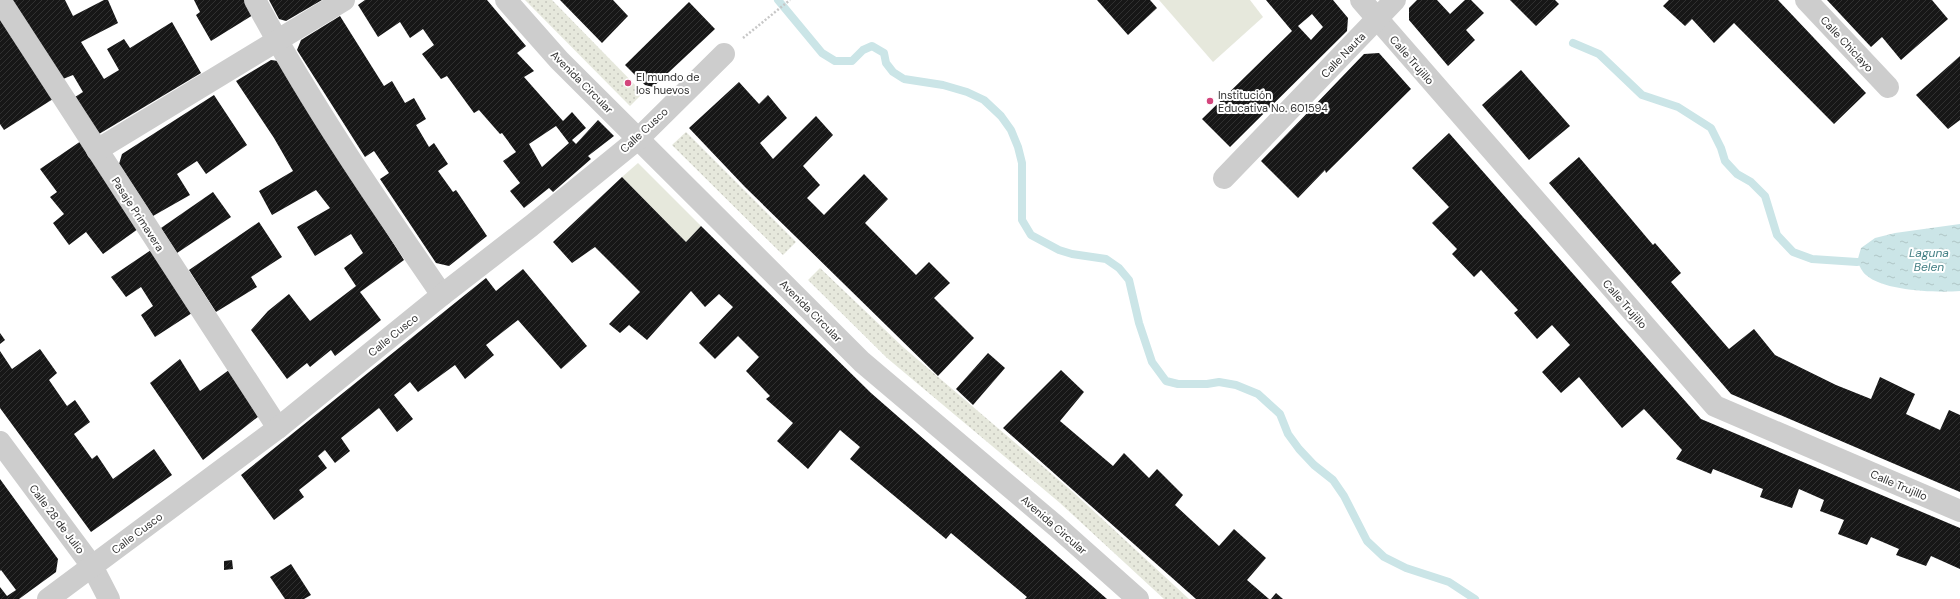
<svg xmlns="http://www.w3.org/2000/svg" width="1960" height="599" font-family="'DM Sans',sans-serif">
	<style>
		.grass { fill: url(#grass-dots) }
		.garden { fill: #e6e8dc }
		.water { fill: url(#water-ripples) }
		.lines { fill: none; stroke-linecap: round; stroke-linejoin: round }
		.stream { stroke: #cbe5e7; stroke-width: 8 }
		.building { fill: url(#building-hatch); fill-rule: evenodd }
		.path { stroke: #c7c7c7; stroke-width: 2.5; stroke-dasharray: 2 2; stroke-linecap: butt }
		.minor { stroke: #cdcdcd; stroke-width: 22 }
		.tertiary { stroke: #cdcdcd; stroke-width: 22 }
		.poi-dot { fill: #d3457c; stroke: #fff; stroke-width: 1.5 }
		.labels { text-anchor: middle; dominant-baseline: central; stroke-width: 4; stroke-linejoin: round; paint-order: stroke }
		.street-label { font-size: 11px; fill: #303030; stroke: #fff }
		.poi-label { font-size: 11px; fill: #303030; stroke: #fff; text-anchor: start }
		.water-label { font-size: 12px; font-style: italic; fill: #437f84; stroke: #fff }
	</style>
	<defs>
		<pattern id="grass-dots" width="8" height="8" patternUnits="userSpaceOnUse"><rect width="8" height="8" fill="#e6e8dc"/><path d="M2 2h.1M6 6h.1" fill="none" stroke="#c6c7bd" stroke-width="1.8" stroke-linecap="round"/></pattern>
		<pattern id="water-ripples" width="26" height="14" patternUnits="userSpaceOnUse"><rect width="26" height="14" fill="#cbe5e7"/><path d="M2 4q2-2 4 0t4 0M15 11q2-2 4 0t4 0" fill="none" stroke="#afc5c6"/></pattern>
		<pattern id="building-hatch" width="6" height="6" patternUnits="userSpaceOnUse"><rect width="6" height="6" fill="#171717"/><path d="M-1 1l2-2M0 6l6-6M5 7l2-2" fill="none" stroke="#303030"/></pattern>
	</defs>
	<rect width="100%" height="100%" fill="#fff"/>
	<g class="grass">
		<polygon points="525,0 552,0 643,93 630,106"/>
		<polygon points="686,132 796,242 783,255 672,145"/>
		<polygon points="820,268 903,347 1074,493 1189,599 1164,599 1060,503 887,358 808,280"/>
	</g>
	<g class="garden">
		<polygon points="1159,0 1250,0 1263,17 1213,62"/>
		<polygon points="638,163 701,226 686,242 622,177"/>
	</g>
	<path class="water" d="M1960,224V291C1936,293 1884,291 1866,275C1862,272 1860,266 1857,262L1861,248L1875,238L1895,233Z"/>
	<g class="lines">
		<g class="stream">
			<polyline points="778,0 822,53 835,61 852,61 863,50 872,46 884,53 886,63 893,72 904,79 943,85 967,92 984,100 1001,116 1011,130 1018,147 1022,163 1022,220 1031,235 1059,250 1072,254 1106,259 1119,268 1129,280 1139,323 1152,362 1166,381 1178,384 1207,384 1219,382 1236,385 1258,394 1280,414 1288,434 1299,449 1314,465 1333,480 1344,496 1367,541 1384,557 1406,568 1449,582 1475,599"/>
			<polyline points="1573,43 1599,54 1642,95 1678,107 1711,128 1721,148 1725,161 1737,174 1751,182 1765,196 1777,235 1793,252 1812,259 1857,262"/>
		</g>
	</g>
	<g class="building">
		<polygon points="11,0 65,0 73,16 104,0 108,0 118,23 81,42 104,79 119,70 107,49 124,39 130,48 172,22 201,73 99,134 75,97 83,92 73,75 63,79"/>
		<polygon points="194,0 245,0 253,15 211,41 196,15 200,12"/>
		<polygon points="269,0 322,0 286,21 279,19"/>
		<path d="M365,0H487L526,46L517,53L534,71L524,77L563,121L572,112L586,128L572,140L576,144L598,120L614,136L588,156L591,159L553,192L549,188L524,208L510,191L520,183L503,161L516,152L502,133L500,134L479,110L474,113L447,76L441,79L422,54L434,45L423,29L410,38L400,22L378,37L358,5ZM556,126L569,143L542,167L529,144Z"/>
		<polygon points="560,0 613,0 628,16 602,43"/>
		<polygon points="1097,0 1150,0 1157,8 1128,35"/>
		<path d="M1266,0H1333L1348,18L1347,31L1230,147L1202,119L1292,31ZM1312,14L1323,27L1311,40L1298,26Z"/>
		<polygon points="1417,0 1437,0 1450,14 1465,0 1471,0 1484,13 1466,30 1475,40 1448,66 1409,20 1409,8"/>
		<polygon points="1510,0 1555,0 1559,4 1536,26"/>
		<polygon points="1669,0 1778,0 1866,93 1834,124 1734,23 1714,43 1692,19 1685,26 1663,6"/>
		<polygon points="1827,0 1932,0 1948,19 1901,60 1882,37 1871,47"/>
		<polygon points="689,2 715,29 653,87 645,85 625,65"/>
		<polygon points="340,16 384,86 392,81 405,103 414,98 426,119 416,125 429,147 434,143 448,164 438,171 453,192 456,190 487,236 449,266 436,263 380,179 389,173 374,151 365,157 297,50 301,40"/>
		<polygon points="0,17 53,99 4,130 0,124"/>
		<polygon points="1379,53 1411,89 1326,173 1325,170 1298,198 1261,161 1364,54"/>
		<polygon points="1960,56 1960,120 1948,129 1916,95"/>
		<polygon points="271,60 278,61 404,260 360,292 381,320 335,356 331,350 310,367 307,363 287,379 251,330 268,311 289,294 310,321 356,286 344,268 363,253 351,234 315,256 297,227 330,208 316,190 272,215 259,191 293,171 274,138 236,81"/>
		<polygon points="1521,70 1570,126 1529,160 1482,105"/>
		<polygon points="739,82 759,104 768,95 787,118 760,143 773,159 816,116 833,135 803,166 820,185 807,198 824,215 864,174 888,199 865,223 916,275 929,262 950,283 934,298 974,338 938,376 745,187 689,128"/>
		<polygon points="214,95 247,145 206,174 197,161 177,174 190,195 153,216 119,164 122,154"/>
		<polygon points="1449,133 1701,419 1960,528 1960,569 1931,556 1926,566 1896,555 1899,549 1871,537 1867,545 1838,534 1844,520 1820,511 1824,500 1799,489 1792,508 1760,497 1763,489 1713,469 1711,474 1676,459 1682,450 1644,409 1622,428 1579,377 1561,393 1542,372 1570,345 1552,325 1537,339 1514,313 1518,310 1481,270 1474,277 1452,254 1457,249 1432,223 1449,207 1412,168"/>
		<polygon points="81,141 138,229 103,254 86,232 69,245 53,223 64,214 50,197 57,192 40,169"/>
		<polygon points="1579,157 1653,245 1655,243 1681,273 1671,282 1729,349 1754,329 1775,355 1836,385 1871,399 1880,377 1915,394 1906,414 1940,430 1949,410 1960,415 1960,492 1731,394 1549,183"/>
		<polygon points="622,177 686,242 701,226 871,393 1107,599 1025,599 1027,597 951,533 946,539 850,459 860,447 840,430 808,469 777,441 793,423 766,399 770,396 746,371 759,357 738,336 715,359 699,343 733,307 719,294 705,307 691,291 647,340 629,325 620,333 609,324 640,292 595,247 572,263 553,242"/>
		<polygon points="213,192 231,217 177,253 161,228"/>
		<polygon points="259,222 282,257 251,277 257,287 216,312 189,270"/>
		<polygon points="151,250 192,313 155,337 141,315 153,306 141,287 126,297 111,277"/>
		<polygon points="523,269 587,346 561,369 518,320 486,345 494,355 465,379 455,365 418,392 410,382 394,395 413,419 397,432 379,408 341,438 350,451 335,463 325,450 318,456 327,468 299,490 304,497 274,520 241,475 486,278 496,291"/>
		<polygon points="0,333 5,340 0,344"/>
		<polygon points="40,349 57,373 49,380 67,406 75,400 90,422 74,434 92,459 97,455 113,479 154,449 172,475 91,532 0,408 0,351 12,369"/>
		<polygon points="988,353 1005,368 973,405 956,389"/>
		<polygon points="180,359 200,391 229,370 259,416 203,460 150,383"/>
		<polygon points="1061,370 1084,392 1060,421 1113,466 1124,453 1149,478 1157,469 1183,495 1175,505 1219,546 1234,529 1266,558 1247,580 1269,599 1196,599 1003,428"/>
		<polygon points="0,479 58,559 56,572 19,599 0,599 0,587 7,596 16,590 1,570 0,571"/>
		<polygon points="232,560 233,569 224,570 224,561"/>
		<polygon points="291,564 311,595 304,599 285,599 270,577"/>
		<polygon points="1276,593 1283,599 1271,599"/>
	</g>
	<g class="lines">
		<polyline class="path" points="743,38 790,0"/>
		<g class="minor">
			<polyline points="0,0 278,428"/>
			<path d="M255,0C310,103 376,199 442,295"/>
			<polyline points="1361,0 1715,406 1960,511"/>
			<polyline points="1806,0 1888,87"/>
			<polyline points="97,150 344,0"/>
			<polyline points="1224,178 1395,0"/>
		</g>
		<g class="tertiary">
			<polyline points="506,0 559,60 862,362 1056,526 1138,599"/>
			<polyline points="0,442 92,566 109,599"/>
			<polyline points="48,599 278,428 442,295 531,226 638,139 724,54"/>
		</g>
	</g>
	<g class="poi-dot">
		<circle cx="628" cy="83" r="4"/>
		<circle cx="1210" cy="101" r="4"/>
	</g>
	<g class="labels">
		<g class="street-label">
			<text transform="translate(1847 44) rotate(47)">Calle Chiclayo</text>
			<text transform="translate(1343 55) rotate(-46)">Calle Nauta</text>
			<text transform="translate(1412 60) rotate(49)">Calle Trujillo</text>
			<text transform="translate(582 82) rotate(45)">Avenida Circular</text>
			<text transform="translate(644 130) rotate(-43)">Calle Cusco</text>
			<text transform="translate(138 214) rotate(57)">Pasaje Primavera</text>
			<text transform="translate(1625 304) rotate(49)">Calle Trujillo</text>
			<text transform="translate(811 311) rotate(45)">Avenida Circular</text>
			<text transform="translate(393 335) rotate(-39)">Calle Cusco</text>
			<text transform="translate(1899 485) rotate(23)">Calle Trujillo</text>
			<text transform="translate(57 519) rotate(53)">Calle 28 de Julio</text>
			<text transform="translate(1054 525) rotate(41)">Avenida Circular</text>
			<text transform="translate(137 533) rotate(-37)">Calle Cusco</text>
		</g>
		<g class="poi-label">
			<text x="636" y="77">El mundo de<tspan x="636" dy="13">los huevos</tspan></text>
			<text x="1218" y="95">Institución<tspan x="1218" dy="13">Educativa No. 601594</tspan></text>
		</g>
		<g class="water-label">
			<text x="1929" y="253">Laguna<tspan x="1929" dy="14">Belen</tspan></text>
		</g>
	</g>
</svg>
